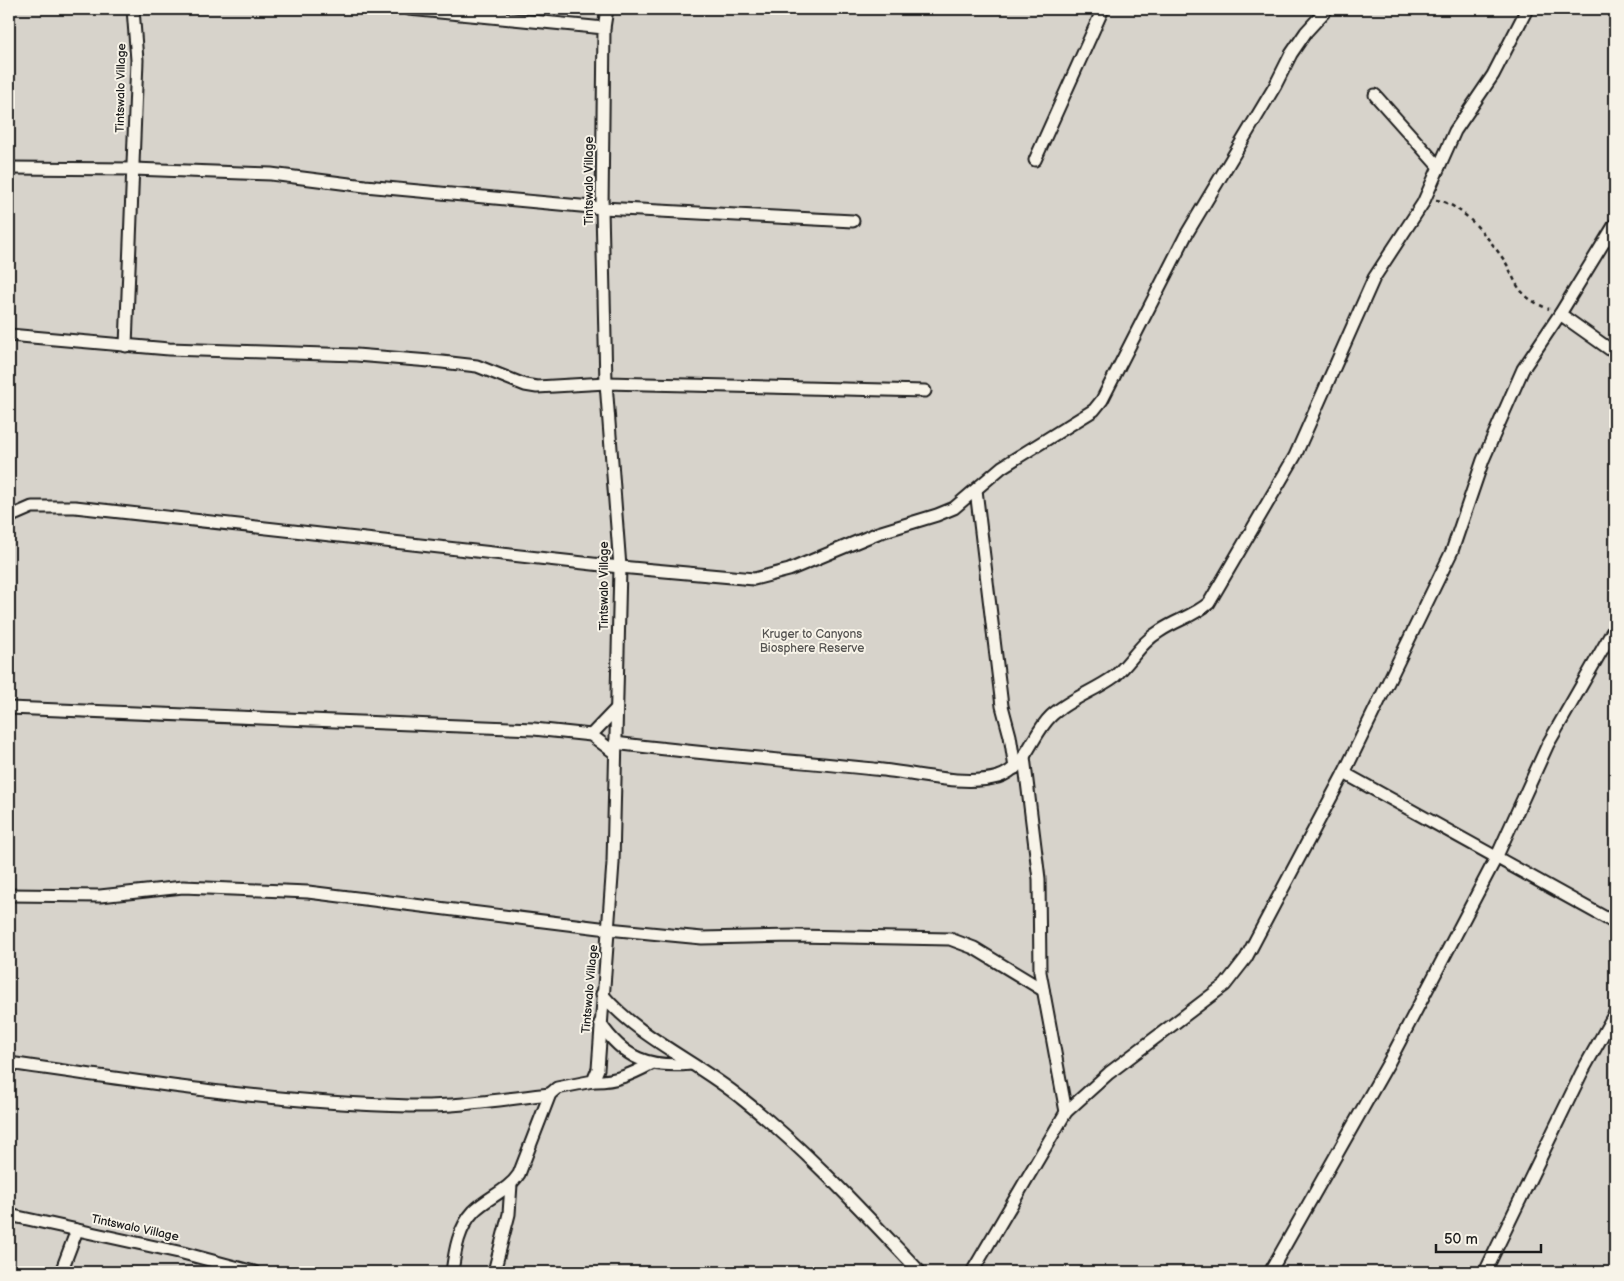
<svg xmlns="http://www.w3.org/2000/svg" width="1624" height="1281" font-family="'Balsamiq Sans',sans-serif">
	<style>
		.green { fill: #d7d3cb; stroke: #7a7874 }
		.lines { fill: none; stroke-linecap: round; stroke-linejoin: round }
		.street-casing { stroke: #1c1c1c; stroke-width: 15 }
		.path { stroke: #1c1c1c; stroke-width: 2.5; stroke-dasharray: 4 4; stroke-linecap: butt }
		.street { stroke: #f7f3e8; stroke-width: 11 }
		.labels { text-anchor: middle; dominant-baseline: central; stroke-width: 4; stroke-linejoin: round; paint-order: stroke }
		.street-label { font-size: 12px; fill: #1c1c1c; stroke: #f7f3e8 }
		.park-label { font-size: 12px; fill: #545351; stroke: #f7f3e8 }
	</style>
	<rect width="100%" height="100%" fill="#f7f3e8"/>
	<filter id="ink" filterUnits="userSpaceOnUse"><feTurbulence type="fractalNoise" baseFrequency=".02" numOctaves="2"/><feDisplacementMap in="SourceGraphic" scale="10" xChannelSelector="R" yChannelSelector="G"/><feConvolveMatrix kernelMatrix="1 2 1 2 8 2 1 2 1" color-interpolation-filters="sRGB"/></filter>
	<g filter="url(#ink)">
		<rect class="green" x="9" y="9" width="1606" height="1263"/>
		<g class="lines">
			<defs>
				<g id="street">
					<path d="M409,9L604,28L602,208L606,383L620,567L613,863L598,1069L593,1081L557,1088L550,1094L519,1174C508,1191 488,1197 474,1211C458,1228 455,1251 452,1272"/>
					<polyline points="604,28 607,9"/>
					<polyline points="1375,95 1439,167"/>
					<polyline points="1035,160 1103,9"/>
					<polyline points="9,168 133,169 271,174 365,186 602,208 853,221"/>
					<polyline points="1560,314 1615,353"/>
					<polyline points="9,335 169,349 356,355 442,362 477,366 525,385 537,387 606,383 925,391"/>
					<polyline points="126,346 137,60 133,9"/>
					<polyline points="976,490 1002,706 1010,736 1015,768"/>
					<polyline points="9,517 32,507 75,507 620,567 754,579 789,570 878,533 937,515 954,508 1002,467 1094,410 1102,400 1186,235 1275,86 1291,54 1306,32 1327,9"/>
					<polyline points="9,708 534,729 591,735 615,753"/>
					<polyline points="591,735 616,709"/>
					<path d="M615,743C701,754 788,760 874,769C911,772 962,787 998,777C1027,768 1031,735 1051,716C1069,699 1095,691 1115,676C1131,662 1141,642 1160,631C1176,620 1194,616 1209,603L1295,456L1374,278L1423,203L1455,131L1493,75L1527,9"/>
					<polyline points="1024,757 1039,879 1040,972 1066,1112"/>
					<polyline points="1344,773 1615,923"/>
					<polyline points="9,895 100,896 183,887 308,892 608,929 702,938 795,936 950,939 974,948 1043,990"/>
					<path d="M602,994C640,1039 696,1061 741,1098C806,1149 863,1212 920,1272"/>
					<path d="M600,1023C624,1059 649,1068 691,1064"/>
					<path d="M9,1063C142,1082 276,1103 410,1106C457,1107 504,1099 550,1094"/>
					<path d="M593,1081C615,1082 632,1074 651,1064"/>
					<polyline points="9,1215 183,1253 254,1272"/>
					<polyline points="61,1272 77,1230"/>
					<polyline points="494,1272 509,1214 511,1184"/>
					<polyline points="972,1272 1066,1112 1109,1073 1225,985 1246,958 1344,773 1452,551 1483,460 1523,369 1560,314 1615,224"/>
					<polyline points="1270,1272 1389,1062 1497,856 1548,744 1615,627"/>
					<polyline points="1485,1272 1582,1072 1615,1013"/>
				</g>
			</defs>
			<use href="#street" class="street-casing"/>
			<path class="path" d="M1436,200C1462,203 1492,242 1506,263C1512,273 1515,285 1523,293C1529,300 1541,306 1549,309"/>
			<use href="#street" class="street"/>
		</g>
	</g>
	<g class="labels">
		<g class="street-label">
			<text transform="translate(121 88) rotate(-89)">Tintswalo Village</text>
			<text transform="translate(589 181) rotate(-90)">Tintswalo Village</text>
			<text transform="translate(604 586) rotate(-90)">Tintswalo Village</text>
			<text transform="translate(590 989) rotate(-85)">Tintswalo Village</text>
			<text transform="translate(135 1228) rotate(12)">Tintswalo Village</text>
		</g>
		<g class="park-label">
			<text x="812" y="634">Kruger to Canyons<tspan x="812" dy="14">Biosphere Reserve</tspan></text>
		</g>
	</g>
	<rect width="1624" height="1281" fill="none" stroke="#f7f3e8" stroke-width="30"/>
	<rect x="15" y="15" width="1594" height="1251" fill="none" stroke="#1c1c1c" stroke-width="2" filter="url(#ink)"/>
	<path d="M1436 1244v8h105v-8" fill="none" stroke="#1c1c1c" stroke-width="2.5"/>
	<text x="1444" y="1244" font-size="15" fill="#1c1c1c" stroke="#f7f3e8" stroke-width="4" paint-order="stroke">50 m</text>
</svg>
